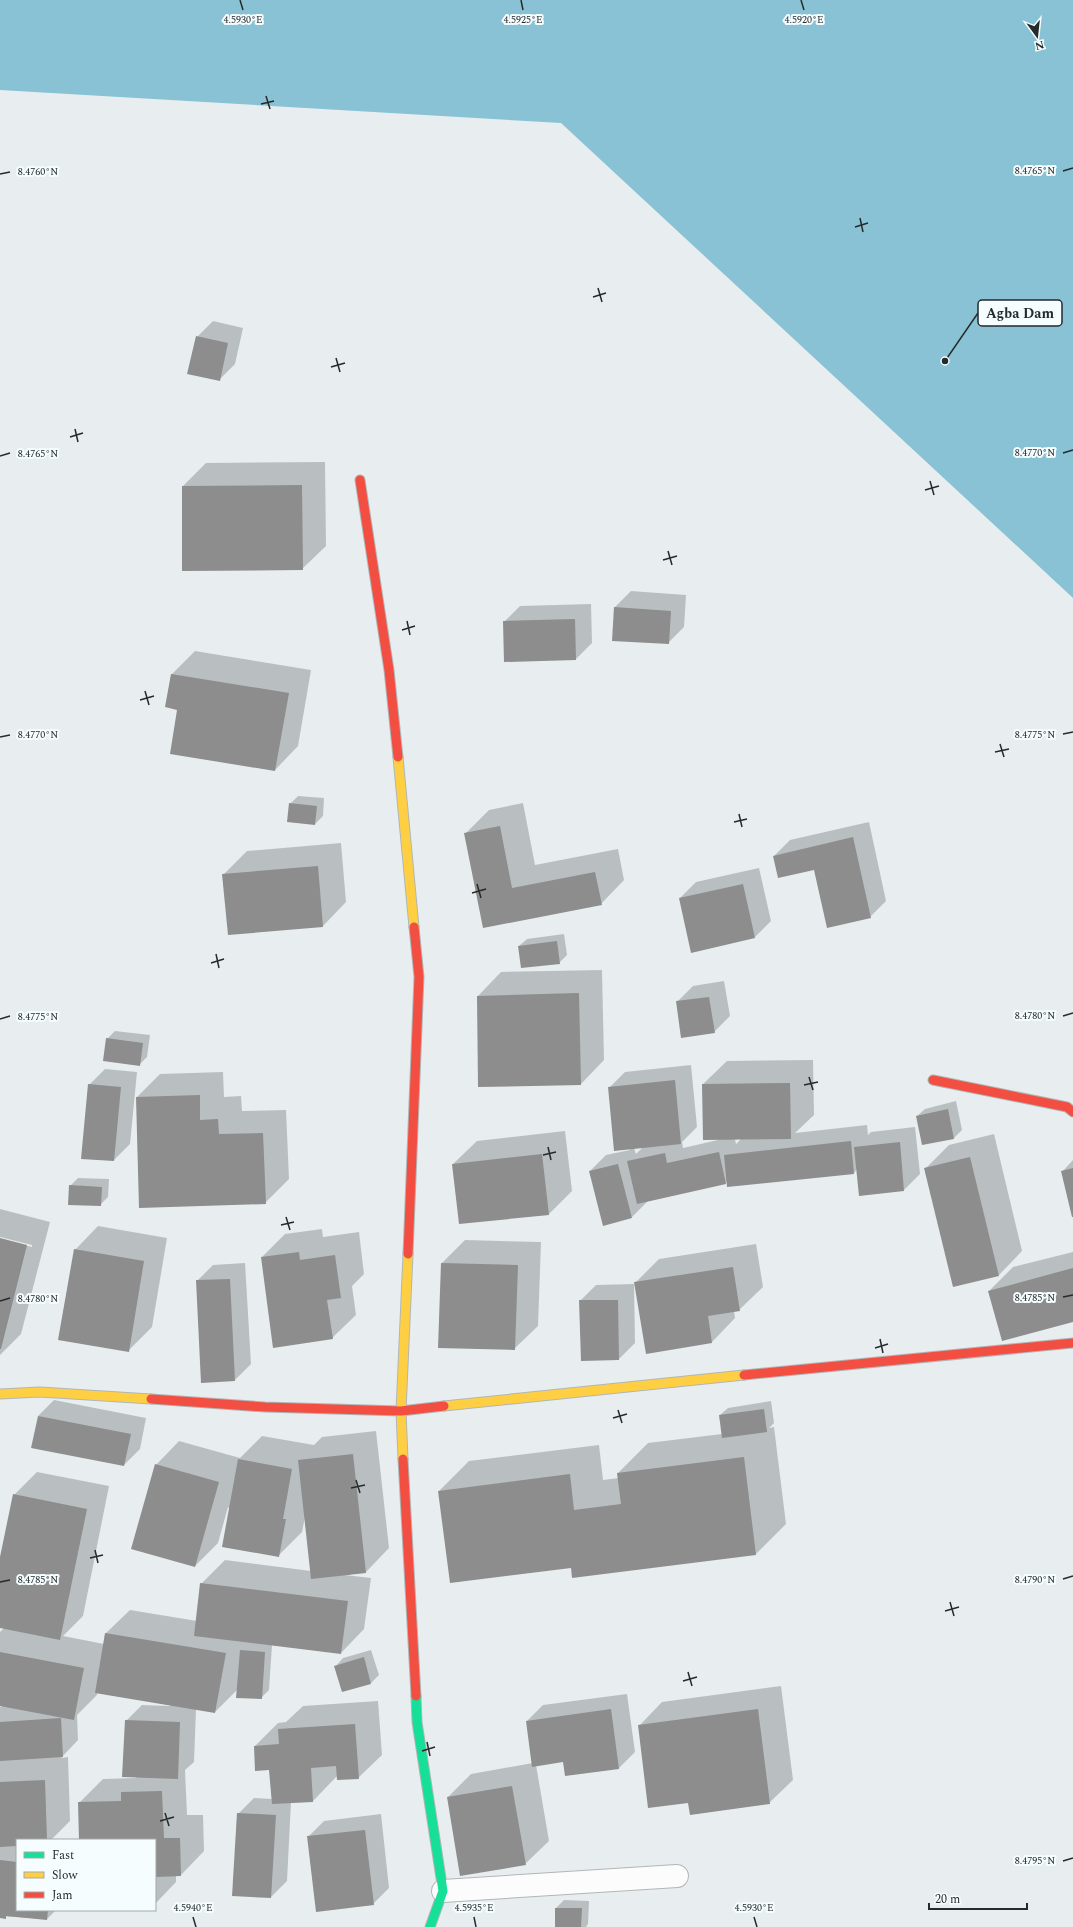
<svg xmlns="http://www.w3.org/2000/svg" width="1073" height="1927" font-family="Spectral,serif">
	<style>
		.water { fill: #88c2d4 }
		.shadow { fill: #0003; fill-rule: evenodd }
		.building { fill: #8c8d8c }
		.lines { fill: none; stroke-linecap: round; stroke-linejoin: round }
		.street-casing { stroke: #b1b6b7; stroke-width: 24 }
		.fast-casing { stroke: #b1b6b7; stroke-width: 11 }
		.slow-casing { stroke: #b1b6b7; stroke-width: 11 }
		.jam-casing { stroke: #b1b6b7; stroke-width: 11 }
		.street { stroke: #fcfcfd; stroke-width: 22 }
		.fast { stroke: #16e098; stroke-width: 9 }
		.slow { stroke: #ffcf43; stroke-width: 9 }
		.jam { stroke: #f24e42; stroke-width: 9 }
		.ticks { fill: none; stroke: #252a2b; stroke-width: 1.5 }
		.ticks-label { font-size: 10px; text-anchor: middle; fill: #252a2b; stroke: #f5fdff; stroke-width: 4; stroke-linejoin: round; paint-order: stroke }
		.leader { fill: none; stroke: #252a2b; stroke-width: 1.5 }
		.callout-dot { fill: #252a2b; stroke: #f5fdff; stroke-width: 1.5 }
		.callout { fill: #f5fdff; stroke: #252a2b; stroke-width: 1.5 }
		.callout-label { font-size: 14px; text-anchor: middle; font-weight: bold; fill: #252a2b }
	</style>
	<rect width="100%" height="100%" fill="#e8eef0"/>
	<polygon class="water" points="0,0 1073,0 1073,598 561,123 0,90"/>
	<g class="shadow">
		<polygon points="213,321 243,328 235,364 219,380 197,337"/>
		<polygon points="325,462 326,546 302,569 183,486 206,463"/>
		<polygon points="631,591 686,595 684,627 668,643 615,607"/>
		<polygon points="591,604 592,643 576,659 504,622 520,606"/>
		<polygon points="195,651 311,670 298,746 275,770 179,709 172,674"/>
		<polygon points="298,796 324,798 323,816 315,824 290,804"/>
		<polygon points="523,803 535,865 618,849 624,880 601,904 484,927 465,834 489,810"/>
		<polygon points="869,822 886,901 870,917 814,869 774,856 790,840"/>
		<polygon points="341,843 346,902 323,926 223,875 247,851"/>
		<polygon points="759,868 771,921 755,937 680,898 696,882"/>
		<polygon points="564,934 567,955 559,963 519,946 527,939"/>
		<polygon points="602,970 604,1060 581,1084 479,1086 478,996 501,972"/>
		<polygon points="724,981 730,1016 714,1032 677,1002 693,986"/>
		<polygon points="115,1031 150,1035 147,1057 140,1064 107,1039"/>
		<path d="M813,1060L814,1115L795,1133L867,1125L868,1135L871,1132L915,1127L920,1174L904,1190L857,1169L854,1173L728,1181L725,1183L648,1201L632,1217L590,1171L606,1155L630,1150L609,1088L625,1072L691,1065L697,1127L682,1142L683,1148L718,1140L703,1084L727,1061ZM735,1139H741L736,1144ZM643,1147L636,1154L634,1148Z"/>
		<polygon points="105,1069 137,1072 130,1144 114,1160 89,1085"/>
		<polygon points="223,1072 224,1097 241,1096 242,1111 286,1110 289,1179 265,1203 137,1097 160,1074"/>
		<polygon points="956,1101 962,1130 954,1138 917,1116 925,1109"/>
		<polygon points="565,1131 572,1191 549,1214 453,1164 477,1141"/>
		<polygon points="994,1134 1022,1251 999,1275 954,1286 926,1168 949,1145"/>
		<polygon points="1073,1160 1073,1215 1062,1172"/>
		<polygon points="78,1178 109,1179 108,1197 100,1205 70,1186"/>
		<polygon points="0,1209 50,1222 21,1334 0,1355 0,1239 32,1247 32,1245 0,1237"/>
		<polygon points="98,1226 167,1238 152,1327 128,1351 75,1250"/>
		<polygon points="322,1229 323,1237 359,1232 364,1274 352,1286 356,1315 332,1338 262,1257 285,1234"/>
		<polygon points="465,1240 541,1242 538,1326 514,1349 442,1263"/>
		<polygon points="756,1244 763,1287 739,1310 734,1311 735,1318 712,1342 635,1283 659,1259"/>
		<polygon points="1073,1252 1073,1321 989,1291 1013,1267"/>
		<polygon points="245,1263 251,1364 235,1380 197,1281 213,1265"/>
		<polygon points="634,1284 635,1343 619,1359 580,1301 596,1285"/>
		<polygon points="54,1400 146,1418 140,1449 124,1465 38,1416"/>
		<polygon points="771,1401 774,1423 769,1428 774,1427 786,1524 756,1554 572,1567 439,1491 469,1461 599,1445 603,1480 619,1478 618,1473 648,1443 722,1434 720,1415 728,1408"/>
		<polygon points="376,1431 389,1548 366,1572 345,1575 371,1578 364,1629 341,1653 272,1645 269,1690 261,1698 238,1689 215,1712 196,1709 194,1762 185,1770 187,1815 203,1815 204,1851 181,1875 176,1875 176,1882 155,1904 155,1840 80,1840 79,1803 103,1779 136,1778 138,1776 126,1721 142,1705 170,1706 171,1704 97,1692 97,1695 77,1715 78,1740 61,1758 68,1757 70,1821 51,1840 56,1840 17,1840 17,1910 56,1910 47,1919 0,1916 0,1707 3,1706 0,1705 0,1632 4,1628 0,1627 0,1562 14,1495 37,1472 109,1486 83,1616 63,1636 104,1644 106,1633 130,1610 197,1621 201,1584 225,1560 311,1571 305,1517 302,1532 278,1556 228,1507 218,1543 195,1566 156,1465 179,1441 240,1458 262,1436 314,1445 322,1437"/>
		<polygon points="371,1650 379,1675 371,1683 336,1666 343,1658"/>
		<polygon points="781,1686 793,1780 769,1803 689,1802 639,1726 662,1702"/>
		<polygon points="627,1694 635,1752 619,1768 566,1775 564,1761 536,1765 549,1841 525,1864 448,1797 471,1774 533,1763 527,1721 543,1705"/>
		<polygon points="378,1701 382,1755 358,1778 338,1775 313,1801 291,1802 287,1881 271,1897 238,1814 254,1798 272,1799 270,1769 255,1746 278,1723 286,1722 303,1706"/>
		<polygon points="381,1814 389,1888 373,1904 308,1837 324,1821"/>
		<polygon points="564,1900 589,1901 588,1924 586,1927 556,1927 556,1908"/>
	</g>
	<g class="building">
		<polygon points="196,336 228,343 220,381 187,374"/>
		<polygon points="302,485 303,570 182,571 182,486"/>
		<polygon points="614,607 671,611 669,644 612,641"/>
		<polygon points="575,619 576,660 504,662 503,621"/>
		<polygon points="171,674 289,693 275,771 170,754 177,710 165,707"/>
		<polygon points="289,803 317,806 315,825 287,822"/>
		<polygon points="500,826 512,888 595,872 602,905 483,928 464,833"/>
		<polygon points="853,837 871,918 827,928 814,870 778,878 773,856"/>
		<polygon points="318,866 323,927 228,935 222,874"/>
		<polygon points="743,884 755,938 691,953 679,898"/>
		<polygon points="557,941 560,964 521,968 518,946"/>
		<polygon points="579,993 581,1085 478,1087 477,996"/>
		<polygon points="709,997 715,1033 681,1038 676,1001"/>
		<polygon points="106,1038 143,1043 140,1066 103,1061"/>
		<polygon points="675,1080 681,1144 614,1151 608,1087"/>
		<polygon points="790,1083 791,1139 703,1140 702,1084"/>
		<polygon points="88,1084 121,1087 114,1161 81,1159"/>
		<polygon points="200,1095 200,1120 218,1119 219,1134 263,1133 266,1204 139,1208 136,1097"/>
		<polygon points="948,1109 954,1139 922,1145 916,1116"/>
		<polygon points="851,1141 854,1174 727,1187 724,1155"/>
		<polygon points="900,1142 904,1191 859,1196 854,1147"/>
		<polygon points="719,1152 726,1184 637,1204 627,1161 665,1153 667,1163"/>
		<polygon points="542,1154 549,1215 459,1224 452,1164"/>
		<polygon points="970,1157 999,1276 953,1287 924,1168"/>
		<polygon points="618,1164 632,1218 603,1226 589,1171"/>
		<polygon points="1073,1168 1073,1217 1072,1217 1061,1171"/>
		<polygon points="69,1185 102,1187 101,1206 68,1205"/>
		<polygon points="0,1238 27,1245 1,1349 0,1349"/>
		<polygon points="74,1249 144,1261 129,1352 58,1340"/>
		<polygon points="299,1252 300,1260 335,1255 341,1298 327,1300 333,1339 273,1348 261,1257"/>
		<polygon points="441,1263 518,1265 515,1350 438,1348"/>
		<polygon points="733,1267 740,1311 708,1316 712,1343 646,1354 634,1282"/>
		<polygon points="1073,1268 1073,1322 1002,1341 988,1291"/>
		<polygon points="230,1279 235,1381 201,1383 196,1280"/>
		<polygon points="579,1300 618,1300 619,1360 581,1361"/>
		<polygon points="764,1409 767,1432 722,1438 719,1415"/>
		<polygon points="38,1416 131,1434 124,1466 31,1448"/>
		<polygon points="353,1454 366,1573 311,1579 298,1460"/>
		<polygon points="744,1457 756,1555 572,1578 571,1568 450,1583 438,1491 570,1474 574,1510 621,1504 617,1473"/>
		<polygon points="238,1459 292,1469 283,1519 286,1519 279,1557 222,1547"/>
		<polygon points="155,1464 219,1482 195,1567 131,1549"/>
		<polygon points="13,1494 87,1509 60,1640 0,1628 0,1557"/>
		<polygon points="200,1583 348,1601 341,1654 194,1636"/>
		<polygon points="105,1633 226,1653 215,1713 95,1693"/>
		<polygon points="240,1650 265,1652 262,1699 236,1698"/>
		<polygon points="0,1652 84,1668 74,1720 0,1706"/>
		<polygon points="364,1657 371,1684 342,1692 334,1666"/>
		<polygon points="611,1709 619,1769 565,1776 563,1762 532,1767 526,1721"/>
		<polygon points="758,1709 770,1804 690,1815 688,1803 648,1808 638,1725"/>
		<polygon points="61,1718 63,1757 0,1761 0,1722"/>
		<polygon points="125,1720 180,1722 178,1779 122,1777"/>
		<polygon points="355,1724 359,1779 337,1780 336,1766 311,1768 313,1802 272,1804 269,1770 255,1771 254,1746 279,1744 278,1729"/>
		<polygon points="45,1780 47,1840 17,1840 17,1846 0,1847 0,1782"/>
		<polygon points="512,1786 526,1865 460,1876 447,1797"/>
		<polygon points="162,1791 164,1838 180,1838 181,1876 155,1877 155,1840 79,1840 78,1802 121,1801 121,1792"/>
		<polygon points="237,1813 276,1815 271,1898 232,1896"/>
		<polygon points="365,1830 374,1905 316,1912 307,1836"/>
		<polygon points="0,1860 17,1862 17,1910 48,1910 47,1920 6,1916 6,1919 0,1918"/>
		<polygon points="555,1908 582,1908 581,1927 555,1927"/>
	</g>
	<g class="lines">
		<defs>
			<polyline id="street" points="443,1891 677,1876"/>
			<polyline id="fast" points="416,1696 417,1722 443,1891 430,1927"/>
			<g id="slow">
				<polyline points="398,757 414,927"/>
				<polyline points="0,1394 40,1392 151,1399"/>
				<polyline points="444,1406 744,1375"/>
				<polyline points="403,1459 401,1411 408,1254"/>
			</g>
			<g id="jam">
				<polyline points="360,480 389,670 398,757"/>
				<polyline points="933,1080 1067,1107 1073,1112"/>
				<polyline points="408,1254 419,977 414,927"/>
				<polyline points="744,1375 1073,1343"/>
				<polyline points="151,1399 265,1407 401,1411 444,1406"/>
				<polyline points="403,1459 416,1696"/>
			</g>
		</defs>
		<use href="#street" class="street-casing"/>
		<use href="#fast" class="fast-casing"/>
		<use href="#slow" class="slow-casing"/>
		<use href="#jam" class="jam-casing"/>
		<use href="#street" class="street"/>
		<use href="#fast" class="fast"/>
		<use href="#slow" class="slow"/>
		<use href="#jam" class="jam"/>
	</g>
	<path class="ticks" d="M240,0L243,10M521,0L523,10M801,0L804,10M266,96L270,109M261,104L274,101M1063,171L1073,168M0,174L10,172M860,218L863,232M855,227L868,223M598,288L602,302M593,297L606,293M336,358L340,372M331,367L345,363M75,429L78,442M70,437L83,433M1063,453L1073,450M0,456L10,453M930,481L934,495M925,490L939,486M668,551L672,565M663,560L677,556M407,621L410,635M402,630L415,626M145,691L149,705M140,700L154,696M1063,734L1073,732M0,737L10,735M1000,744L1004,757M995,752L1009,749M739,814L742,827M734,822L747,819M477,884L481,898M472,893L486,889M216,954L219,968M211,963L224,959M1063,1016L1073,1013M0,1019L10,1016M809,1077L813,1090M804,1085L818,1082M548,1147L551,1160M543,1155L556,1152M286,1217L290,1230M281,1225L294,1222M1063,1297L1073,1295M0,1301L10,1298M880,1339L883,1353M875,1348L888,1344M618,1410L622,1423M613,1418L627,1414M356,1480L360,1493M351,1488L365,1485M95,1550L98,1563M90,1558L103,1555M1063,1579L1073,1576M0,1582L10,1580M950,1602L954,1616M945,1611L959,1607M688,1672L692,1686M683,1681L697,1677M427,1742L430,1756M422,1751L435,1747M165,1813L169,1826M160,1821L174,1817M1063,1861L1073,1858M193,1917L196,1927M474,1917L476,1927M754,1917L757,1927"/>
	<g class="ticks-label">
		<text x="243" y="23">4.5930°E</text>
		<text x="523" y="23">4.5925°E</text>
		<text x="804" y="23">4.5920°E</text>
		<text x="1035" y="174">8.4765°N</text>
		<text x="38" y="175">8.4760°N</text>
		<text x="1035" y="456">8.4770°N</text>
		<text x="38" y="457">8.4765°N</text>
		<text x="1035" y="738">8.4775°N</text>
		<text x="38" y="738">8.4770°N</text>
		<text x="1035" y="1019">8.4780°N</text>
		<text x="38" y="1020">8.4775°N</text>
		<text x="1035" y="1301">8.4785°N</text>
		<text x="38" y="1302">8.4780°N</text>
		<text x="1035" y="1583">8.4790°N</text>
		<text x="38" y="1583">8.4785°N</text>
		<text x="1035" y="1864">8.4795°N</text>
		<text x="193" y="1911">4.5940°E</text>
		<text x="474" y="1911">4.5935°E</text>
		<text x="754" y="1911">4.5930°E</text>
	</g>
	<path class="leader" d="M945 361L978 313"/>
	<circle class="callout-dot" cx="945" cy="361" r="4"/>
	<rect class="callout" x="978" y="300" width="84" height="26" rx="4"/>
	<g class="callout-label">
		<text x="1020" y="318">Agba Dam</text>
	</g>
	<rect x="16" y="1839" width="140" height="72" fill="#f5fdff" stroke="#a2a9aa"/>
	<rect x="24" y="1852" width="20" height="6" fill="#16e098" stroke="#a2a9aa"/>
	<text x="52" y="1859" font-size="12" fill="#252a2b">Fast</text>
	<rect x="24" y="1872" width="20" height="6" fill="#ffcf43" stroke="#a2a9aa"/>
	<text x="52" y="1879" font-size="12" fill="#252a2b">Slow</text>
	<rect x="24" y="1892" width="20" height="6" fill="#f24e42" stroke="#a2a9aa"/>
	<text x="52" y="1899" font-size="12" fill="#252a2b">Jam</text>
	<g transform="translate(1037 36) rotate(165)" stroke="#f5fdff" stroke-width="3" paint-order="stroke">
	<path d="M0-3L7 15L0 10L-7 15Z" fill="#252a2b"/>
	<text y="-6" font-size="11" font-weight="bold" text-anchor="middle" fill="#252a2b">N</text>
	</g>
	<path d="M929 1903v6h98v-6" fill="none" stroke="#252a2b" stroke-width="2"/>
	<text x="935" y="1903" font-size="12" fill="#252a2b" stroke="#f5fdff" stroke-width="3" paint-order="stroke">20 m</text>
</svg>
